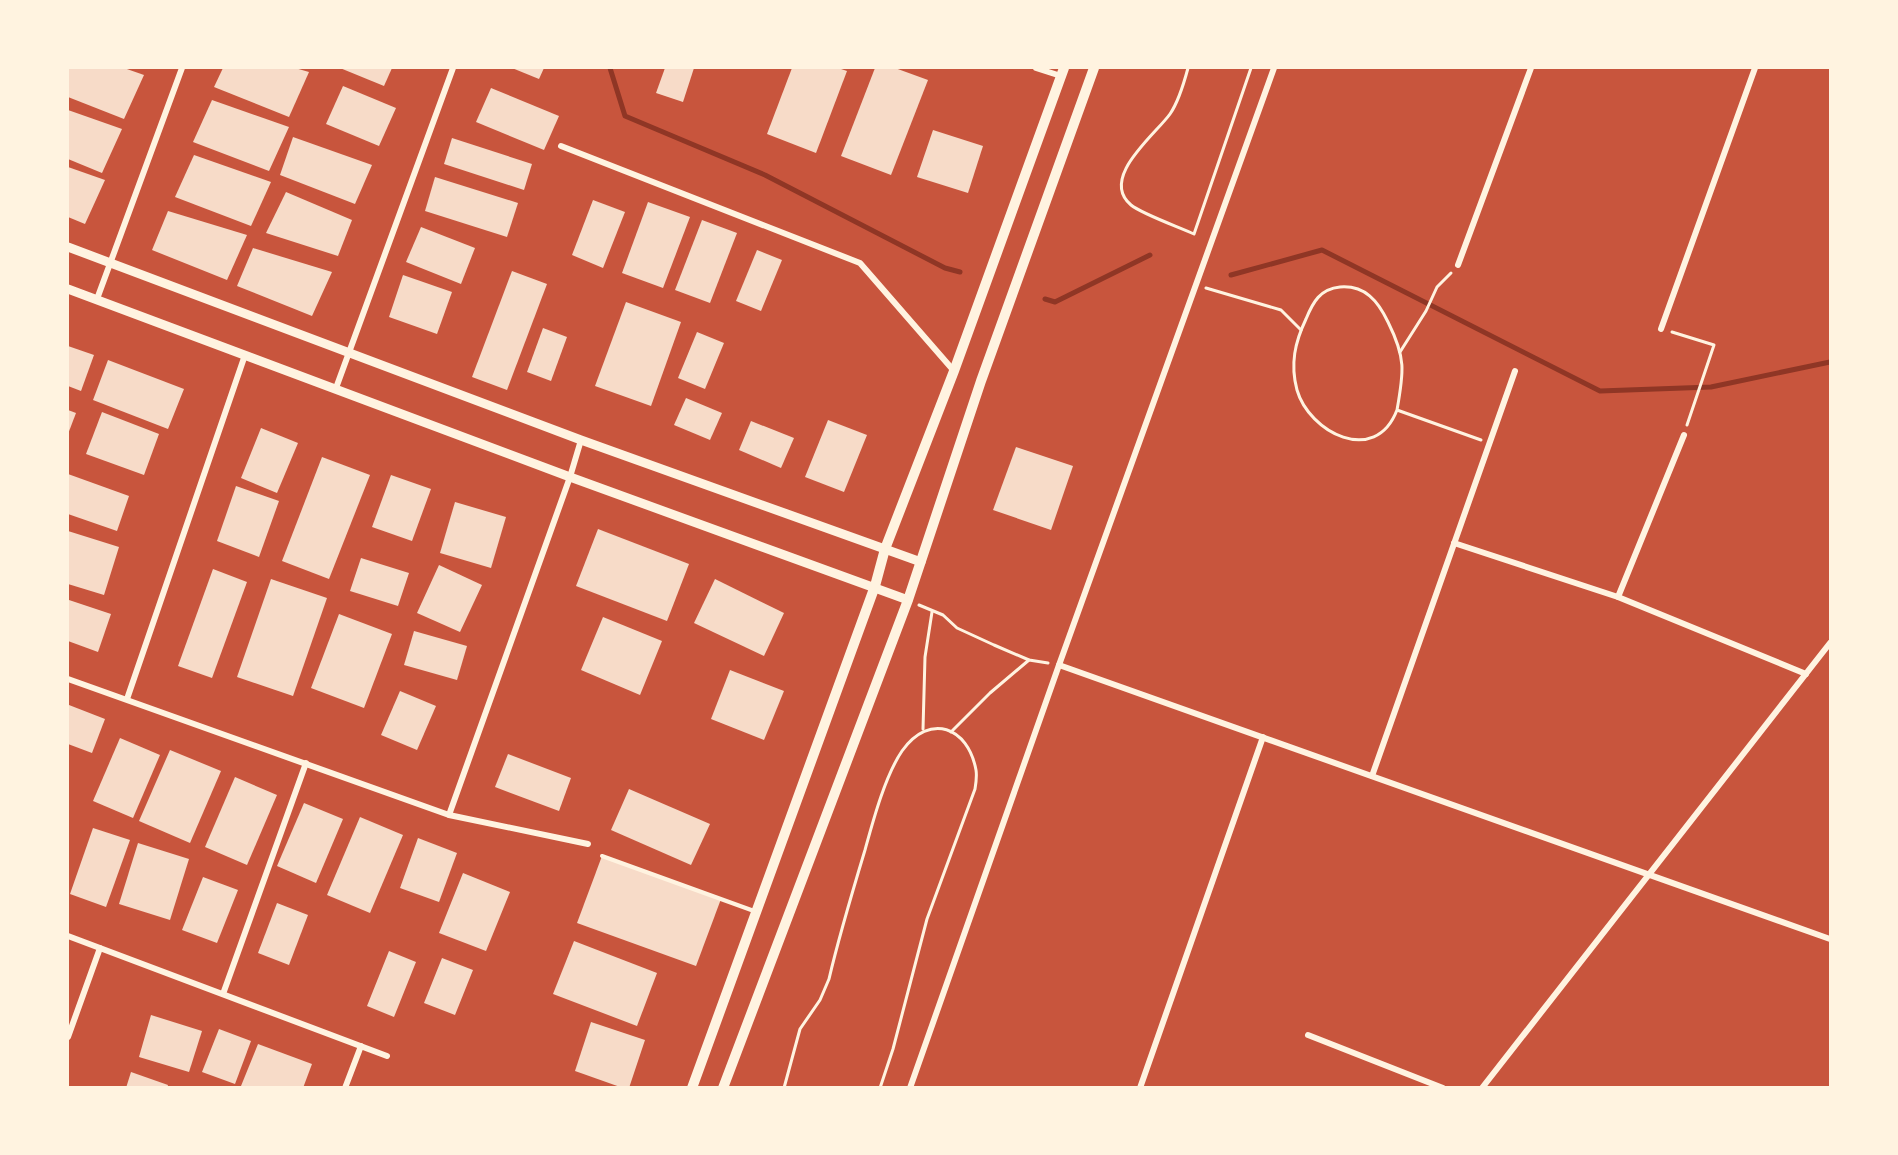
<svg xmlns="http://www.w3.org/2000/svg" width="1898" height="1155" font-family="'Asap Condensed',sans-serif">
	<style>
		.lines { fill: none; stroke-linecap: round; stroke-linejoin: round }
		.stream { stroke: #8f3625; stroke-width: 5 }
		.building { fill: #f7dbc8 }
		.path { stroke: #fff3e0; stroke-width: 3 }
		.service { stroke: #fff3e0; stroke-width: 4 }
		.minor { stroke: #fff3e0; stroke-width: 6 }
		.tertiary { stroke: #fff3e0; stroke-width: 9 }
		.primary { stroke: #fff3e0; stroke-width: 10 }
	</style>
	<rect width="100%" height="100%" fill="#c8553d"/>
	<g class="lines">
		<g class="stream">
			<polyline points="610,68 625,116 765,175 945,268 960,272"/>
			<polyline points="1231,275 1322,250 1600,391 1711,387 1830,362"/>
			<polyline points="1045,299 1055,302 1150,255"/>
		</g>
	</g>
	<g class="building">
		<polygon points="68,68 124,68 144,75 124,119 68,97"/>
		<polygon points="223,68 295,68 309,72 289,117 214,87"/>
		<polygon points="340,68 392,68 384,86"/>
		<polygon points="512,68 544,68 539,79"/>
		<polygon points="665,68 694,68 683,102 656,93"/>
		<polygon points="792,68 838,68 847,71 816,153 767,134"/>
		<polygon points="875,68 895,68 928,80 891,175 841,156"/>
		<polygon points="343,86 396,108 379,146 326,124"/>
		<polygon points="491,88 559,116 544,150 476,122"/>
		<polygon points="212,100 289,127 269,171 193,142"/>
		<polygon points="68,110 122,129 102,173 68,159"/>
		<polygon points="933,130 983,146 968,193 917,177"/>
		<polygon points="293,137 372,165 355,204 280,175"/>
		<polygon points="452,138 532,164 524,190 444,164"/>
		<polygon points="194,155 271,182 251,226 175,197"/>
		<polygon points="68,167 105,180 85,224 68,217"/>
		<polygon points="435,177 518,203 507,237 425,211"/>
		<polygon points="286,192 352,220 338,256 266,233"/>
		<polygon points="593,200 625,212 603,268 572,255"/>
		<polygon points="648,202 690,217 663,288 622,273"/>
		<polygon points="168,211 247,235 227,280 152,250"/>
		<polygon points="702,220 737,233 710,303 675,290"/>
		<polygon points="421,227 475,248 461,284 406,262"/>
		<polygon points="253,248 332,272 312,316 237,286"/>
		<polygon points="757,250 782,260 761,311 736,301"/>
		<polygon points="512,271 547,284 507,390 472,377"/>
		<polygon points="403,275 452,292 437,334 389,317"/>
		<polygon points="626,302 681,322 651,406 595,386"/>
		<polygon points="543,328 567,337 551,381 527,372"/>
		<polygon points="697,332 724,343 705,389 678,378"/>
		<polygon points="68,346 94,355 81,391 68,386"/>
		<polygon points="108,360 184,389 168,429 93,400"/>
		<polygon points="686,398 722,413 710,440 674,425"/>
		<polygon points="68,410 76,413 68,434"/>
		<polygon points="102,412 159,434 144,475 86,454"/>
		<polygon points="828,420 867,435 844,492 805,477"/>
		<polygon points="751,421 794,438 781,468 739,450"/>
		<polygon points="261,428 298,443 277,493 241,478"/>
		<polygon points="1016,447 1073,466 1051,530 993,510"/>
		<polygon points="322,457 370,475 329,579 282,561"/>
		<polygon points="68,474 129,496 117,531 68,514"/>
		<polygon points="391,475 431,489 412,541 372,527"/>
		<polygon points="236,486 279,501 259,557 217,541"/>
		<polygon points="455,502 506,517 491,568 440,553"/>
		<polygon points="598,529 689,564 667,621 576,586"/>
		<polygon points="68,531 119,547 104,595 68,584"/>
		<polygon points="361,558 409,573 398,606 350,591"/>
		<polygon points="439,565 482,585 460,632 417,613"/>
		<polygon points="213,569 247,582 212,678 178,666"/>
		<polygon points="271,579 327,598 293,696 237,677"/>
		<polygon points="715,579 784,613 764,656 694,623"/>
		<polygon points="69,600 111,614 98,652 68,641"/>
		<polygon points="339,614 392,634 364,708 311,688"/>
		<polygon points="603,617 662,641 640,695 581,670"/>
		<polygon points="414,631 467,646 457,680 404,665"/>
		<polygon points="730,670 784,691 764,740 711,719"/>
		<polygon points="400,691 436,706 417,750 381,735"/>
		<polygon points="69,705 105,719 92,753 68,744"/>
		<polygon points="120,738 160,755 133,818 93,801"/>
		<polygon points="170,750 221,771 190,843 139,821"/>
		<polygon points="508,754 571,778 559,811 495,787"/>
		<polygon points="235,777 277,795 247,865 205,847"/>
		<polygon points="629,789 710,824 691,865 611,830"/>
		<polygon points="304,803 343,819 316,883 277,866"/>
		<polygon points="360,817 403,835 370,913 327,895"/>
		<polygon points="93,828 130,840 106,907 70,894"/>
		<polygon points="418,838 457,853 439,902 400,888"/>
		<polygon points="138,843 189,859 170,920 119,904"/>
		<polygon points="602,856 721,899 696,966 577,923"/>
		<polygon points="463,873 510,892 486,951 439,933"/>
		<polygon points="203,877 238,890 217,943 182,930"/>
		<polygon points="277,903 308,915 289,965 258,953"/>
		<polygon points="574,941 657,973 637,1026 553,994"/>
		<polygon points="389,951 416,962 394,1017 367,1006"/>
		<polygon points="442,958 473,970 455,1015 424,1003"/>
		<polygon points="151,1015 202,1031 189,1072 139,1057"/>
		<polygon points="591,1022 645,1040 629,1088 623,1088 575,1071"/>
		<polygon points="219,1029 251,1041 235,1084 202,1072"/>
		<polygon points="258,1044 312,1064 303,1088 241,1086"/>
		<polygon points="131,1072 168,1085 167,1088 126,1088"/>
	</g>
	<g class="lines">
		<g class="path">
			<path d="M1188,68C1184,83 1179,101 1170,114C1155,135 1099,178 1131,205C1142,214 1179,227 1194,234L1251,68"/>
			<polyline points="1206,288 1281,310 1301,330"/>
			<polyline points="1672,332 1714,345 1687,425"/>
			<polyline points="1400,352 1426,311 1437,287 1451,273"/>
			<path d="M1397,410C1375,467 1309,432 1297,390C1290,364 1295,342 1306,319C1313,302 1320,289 1340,287C1365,285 1378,301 1388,322C1406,358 1404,371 1397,410L1481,440"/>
			<polyline points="919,605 943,615 957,628 994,645 1029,660 1048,663"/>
			<polyline points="923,729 925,657 932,612"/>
			<polyline points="951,732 990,693 1029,660"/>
			<path d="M784,1088L800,1029L820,1000L829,979C839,936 852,893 865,850C873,821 885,776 902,751C930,712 968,727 976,770C977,776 976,783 975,789L927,919L893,1049L880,1088"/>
		</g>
		<polyline class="service" points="602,856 754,911"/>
		<g class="minor">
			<polyline points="1036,68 1061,76"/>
			<polyline points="561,146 860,263 954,371"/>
			<polyline points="1458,265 1531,68"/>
			<polyline points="97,299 182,68"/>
			<polyline points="1661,329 1755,68"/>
			<polyline points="336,388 453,68"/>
			<polyline points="1454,543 1618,597 1806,674"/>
			<polyline points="1618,597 1684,435"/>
			<polyline points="1059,665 1830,939"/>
			<polyline points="68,679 449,815 588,844"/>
			<polyline points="127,699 245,355"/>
			<polyline points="1372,776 1515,371"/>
			<polyline points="449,815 570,477 581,440"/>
			<polyline points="68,936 387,1056"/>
			<polyline points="223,994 306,763"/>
			<polyline points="1308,1035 1443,1088"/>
			<polyline points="68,1037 100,948"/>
			<polyline points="345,1088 361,1046"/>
			<polyline points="910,1088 1059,665 1274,68"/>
			<polyline points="1140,1088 1263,737"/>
			<polyline points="1482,1088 1830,643"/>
		</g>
		<g class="tertiary">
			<polyline points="68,247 581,440 921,562"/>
			<polyline points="68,289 570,477 908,600"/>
		</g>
		<g class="primary">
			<polyline points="692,1088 875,586 885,549 954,371 1064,68"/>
			<polyline points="723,1088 908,600 981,381 1094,68"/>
		</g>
	</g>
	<rect width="1898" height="1155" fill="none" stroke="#fff3e0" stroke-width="138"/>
</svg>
